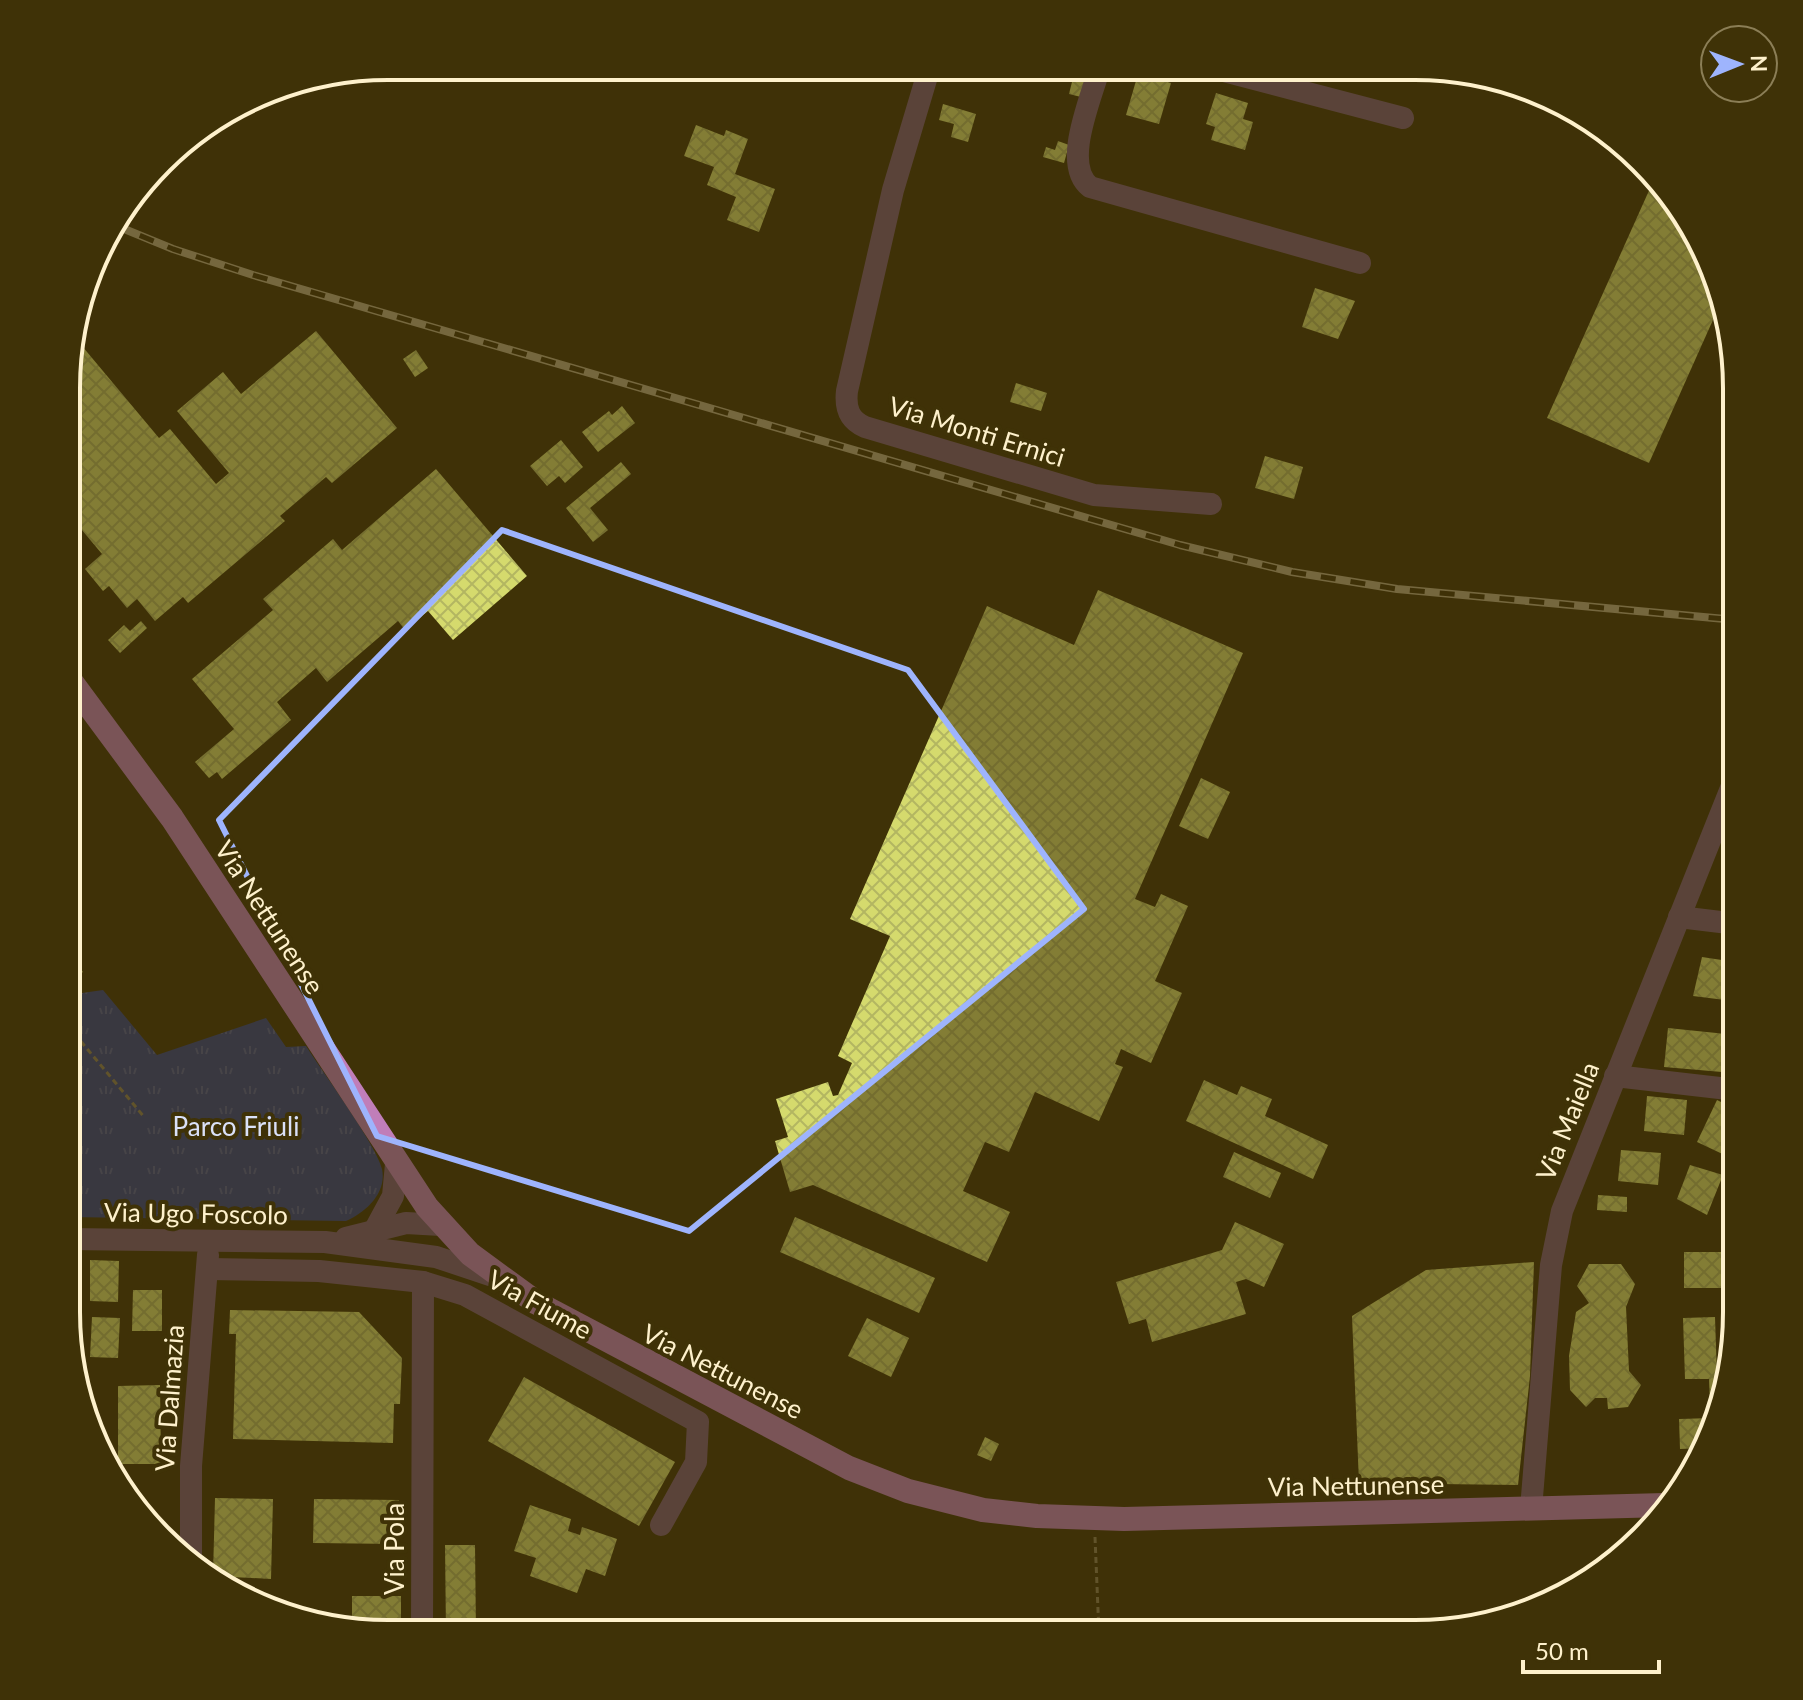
<svg xmlns="http://www.w3.org/2000/svg" width="1803" height="1700" font-family="Lato,sans-serif">
	<style>
		.park { fill: url(#park-tufts) }
		.building { fill: url(#building-cross-hatch) }
		.lines { fill: none; stroke-linecap: round; stroke-linejoin: round }
		.path { stroke: #8a7d55; stroke-width: 3; stroke-dasharray: 6 4; stroke-linecap: butt }
		.minor { stroke: #7b5a76; stroke-width: 22 }
		.major { stroke: #c07eb9; stroke-width: 24 }
		.rail-casing { stroke: #b6a982; stroke-width: 8 }
		.rail { stroke: #3f3207; stroke-width: 5; stroke-dasharray: 15; stroke-linecap: butt }
		.marked { fill: none; stroke: #9eb4fd; stroke-width: 6; stroke-linejoin: round }
		.labels { text-anchor: middle; dominant-baseline: central; stroke-width: 8; stroke-linejoin: round; paint-order: stroke }
		.street-label { font-size: 26px; fill: #fef1cc; stroke: #3f3207 }
		.park-label { font-size: 26px; fill: #dae1f8; stroke: #3f3207 }
		.rim { fill: none; stroke: #fef1cc; stroke-width: 4 }
	</style>
	<defs>
		<pattern id="park-tufts" width="24" height="20" patternUnits="userSpaceOnUse" patternTransform="scale(2)"><rect width="24" height="20" fill="#314086"/><path d="M3 7l-1-3M5 7V3M7 7l1-3M15 17l-1-3M17 17v-4M19 17l1-3" fill="none" stroke="#505c96"/></pattern>
		<pattern id="building-cross-hatch" width="8" height="8" patternUnits="userSpaceOnUse" patternTransform="scale(2)"><rect width="8" height="8" fill="#d5da6d"/><path d="M0 0l8 8M0 8l8-8" fill="none" stroke="#b3b661"/></pattern>
	</defs>
	<rect width="100%" height="100%" fill="#3f3207"/>
	<path class="park" d="M103,990L157,1055L266,1018L286,1047L306,1046C322,1071 377,1146 382,1169C387,1193 366,1212 346,1221L67,1217L68,995Z"/>
	<g class="building">
		<polygon points="1351,67 1385,67 1382,76"/>
		<polygon points="1138,74 1171,83 1159,124 1126,115"/>
		<polygon points="1073,78 1085,82 1081,97 1069,94"/>
		<polygon points="1216,93 1248,103 1243,119 1253,122 1245,150 1211,140 1215,127 1206,124"/>
		<polygon points="943,104 976,114 968,142 951,137 954,124 939,120"/>
		<polygon points="696,125 724,136 726,130 748,139 735,174 775,189 759,232 727,220 736,197 707,185 714,167 684,156"/>
		<polygon points="1058,141 1069,145 1064,163 1043,157 1046,147 1055,150"/>
		<polygon points="1656,175 1713,265 1721,302 1649,463 1547,418"/>
		<polygon points="1315,288 1355,301 1338,339 1302,327"/>
		<polygon points="316,331 397,428 332,483 326,477 280,516 285,521 188,603 183,597 155,621 137,599 127,608 109,586 103,591 85,569 102,554 71,517 72,334 159,438 170,429 216,484 229,473 177,411 223,372 241,394"/>
		<polygon points="416,350 428,368 415,377 403,359"/>
		<polygon points="1016,383 1047,393 1041,411 1010,402"/>
		<polygon points="622,406 635,423 598,452 582,432 609,411 612,415"/>
		<polygon points="561,440 583,467 565,483 559,476 547,486 530,466"/>
		<polygon points="1265,456 1303,467 1294,499 1255,488"/>
		<polygon points="621,462 631,474 590,508 608,530 593,542 566,508"/>
		<polygon points="436,469 527,576 453,640 428,611 405,630 398,621 327,682 316,668 277,702 291,720 222,779 217,772 209,778 195,762 234,729 192,679 273,610 263,599 333,539 342,550"/>
		<polygon points="1098,590 1243,653 1135,899 1155,907 1161,894 1188,906 1155,981 1182,993 1151,1063 1121,1049 1115,1064 1123,1067 1099,1121 1035,1092 1009,1152 985,1142 963,1191 1010,1212 987,1262 813,1185 790,1192 775,1141 788,1137 776,1099 828,1082 833,1096 838,1095 852,1063 838,1056 890,936 850,919 987,606 1074,645"/>
		<polygon points="141,621 147,628 120,653 108,640 124,625 130,631"/>
		<polygon points="1201,778 1230,792 1208,839 1179,826"/>
		<polygon points="69,955 83,972 73,980 69,976"/>
		<polygon points="1702,957 1735,962 1725,1000 1693,996"/>
		<polygon points="1668,1028 1726,1034 1722,1072 1664,1067"/>
		<polygon points="1204,1080 1237,1095 1241,1086 1272,1099 1265,1116 1328,1145 1313,1179 1186,1121"/>
		<polygon points="1647,1096 1687,1100 1684,1135 1644,1131"/>
		<polygon points="1717,1100 1737,1110 1737,1145 1731,1158 1697,1142"/>
		<polygon points="1621,1150 1661,1153 1658,1185 1618,1181"/>
		<polygon points="1234,1152 1281,1173 1270,1198 1223,1177"/>
		<polygon points="1690,1165 1723,1175 1707,1215 1677,1199"/>
		<polygon points="1598,1195 1627,1197 1627,1212 1597,1210"/>
		<polygon points="795,1217 935,1278 919,1313 780,1252"/>
		<polygon points="1235,1222 1284,1244 1264,1287 1246,1279 1236,1282 1246,1314 1152,1342 1146,1319 1129,1324 1116,1282 1222,1250"/>
		<rect x="1684" y="1252" width="53" height="36"/>
		<polygon points="90,1260 119,1261 118,1302 90,1301"/>
		<rect x="67" y="1261" width="11" height="28"/>
		<polygon points="1534,1262 1530,1376 1518,1485 1359,1483 1352,1316 1426,1270"/>
		<polygon points="1589,1264 1621,1264 1635,1284 1626,1307 1629,1371 1641,1385 1628,1407 1608,1409 1607,1398 1595,1398 1586,1407 1570,1390 1569,1356 1576,1312 1589,1303 1577,1286"/>
		<polygon points="133,1290 162,1290 162,1331 132,1331"/>
		<polygon points="230,1310 359,1312 402,1358 400,1404 394,1404 393,1443 233,1439 236,1334 229,1334"/>
		<polygon points="92,1317 120,1318 118,1358 90,1357"/>
		<polygon points="1715,1317 1717,1377 1722,1377 1715,1406 1710,1406 1709,1379 1685,1379 1683,1318"/>
		<polygon points="867,1318 909,1338 891,1377 848,1356"/>
		<polygon points="524,1377 675,1462 639,1526 488,1441"/>
		<polygon points="160,1385 161,1464 118,1464 118,1386"/>
		<polygon points="1712,1418 1705,1448 1680,1449 1679,1419"/>
		<polygon points="985,1437 999,1444 991,1461 977,1455"/>
		<polygon points="215,1498 273,1499 271,1579 213,1576"/>
		<polygon points="314,1499 399,1500 398,1544 313,1543"/>
		<polygon points="530,1505 571,1519 568,1531 580,1535 582,1527 617,1539 605,1576 586,1569 577,1593 530,1576 536,1558 514,1551"/>
		<polygon points="445,1545 475,1545 476,1634 446,1634"/>
		<polygon points="352,1596 401,1596 401,1634 352,1626"/>
	</g>
	<g class="lines">
		<g class="path">
			<polyline points="70,752 81,766"/>
			<polyline points="68,1026 145,1118"/>
			<polyline points="1095,1537 1099,1634"/>
		</g>
		<g class="minor">
			<path d="M930,66L893,190L847,391C845,408 849,420 865,427L1094,495L1211,504"/>
			<path d="M1100,66C1092,97 1061,164 1090,187L1360,263"/>
			<polyline points="1209,67 1403,118"/>
			<polyline points="1679,917 1737,924"/>
			<polyline points="1615,1076 1737,1090"/>
			<polyline points="373,1233 393,1196 396,1164"/>
			<polyline points="346,1238 406,1223 441,1225"/>
			<polyline points="67,1239 325,1242 436,1257 490,1275"/>
			<polyline points="208,1269 319,1271 423,1282 422,1634"/>
			<polyline points="423,1282 465,1295 698,1422 696,1462 661,1525"/>
			<polyline points="1531,1509 1551,1265 1562,1211 1737,773"/>
			<polyline points="191,1559 191,1466 208,1255"/>
		</g>
		<polyline class="major" points="70,680 172,818 427,1207 470,1254 537,1303 849,1468 908,1491 983,1510 1037,1516 1124,1519 1665,1505"/>
		<defs>
			<polyline id="rail" points="112,224 173,249 253,275 1180,545 1292,572 1397,589 1736,620"/>
		</defs>
		<use href="#rail" class="rail-casing"/>
		<use href="#rail" class="rail"/>
	</g>
	<path d="M0 0H1803V1700H0ZM502,530L908,670L1084,909L689,1231L377,1136L219,820Z" fill="#3f3207" fill-opacity=".55" fill-rule="evenodd"/>
	<path class="marked" d="M502,530L908,670L1084,909L689,1231L377,1136L219,820Z"/>
	<g class="labels">
		<g class="street-label">
			<text transform="translate(977 431) rotate(17)">Via Monti Ernici</text>
			<text transform="translate(270 917) rotate(57)">Via Nettunense</text>
			<text transform="translate(1567 1121) rotate(-68)">Via Maiella</text>
			<text transform="translate(196 1213) rotate(1)">Via Ugo Foscolo</text>
			<text transform="translate(540 1304) rotate(29)">Via Fiume</text>
			<text transform="translate(723 1371) rotate(27)">Via Nettunense</text>
			<text transform="translate(169 1398) rotate(-86)">Via Dalmazia</text>
			<text transform="translate(1356 1485) rotate(-1)">Via Nettunense</text>
			<text transform="translate(394 1549) rotate(-90)">Via Pola</text>
		</g>
		<g class="park-label">
			<text x="236" y="1126">Parco Friuli</text>
		</g>
	</g>
	<path d="M0 0H1803V1700H0ZM388 80H1415A308 308 0 0 1 1723 388V1312A308 308 0 0 1 1415 1620H388A308 308 0 0 1 80 1312V388A308 308 0 0 1 388 80Z" fill="#3f3207" fill-rule="evenodd"/>
	<path class="rim" d="M388 80H1415A308 308 0 0 1 1723 388V1312A308 308 0 0 1 1415 1620H388A308 308 0 0 1 80 1312V388A308 308 0 0 1 388 80Z"/>
	<g transform="translate(1739 64) rotate(89)"><circle r="38" fill="#3f3207" stroke="#8b7e56" stroke-width="2"/>
	<path d="M0-6L14 30L0 20L-14 30Z" fill="#9eb4fd"/>
	<text y="-12" font-size="22" font-weight="bold" text-anchor="middle" fill="#fef1cc">N</text>
	</g>
	<path d="M1523 1660v12h136v-12" fill="none" stroke="#fef1cc" stroke-width="4"/>
	<text x="1535" y="1660" font-size="24" fill="#fef1cc" stroke="#3f3207" stroke-width="6" paint-order="stroke">50 m</text>
</svg>
